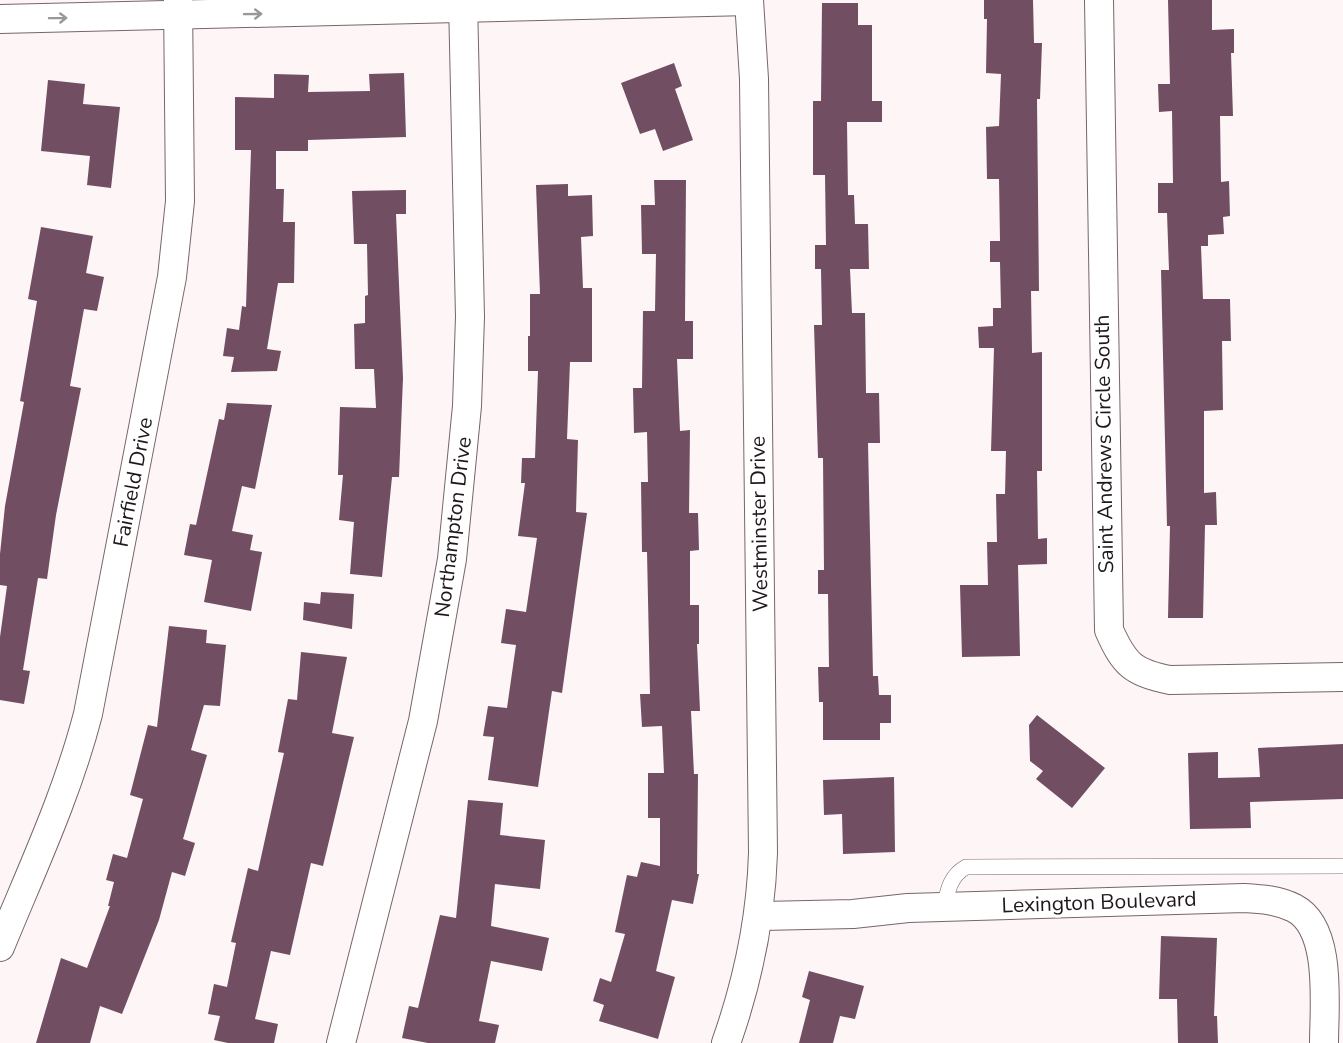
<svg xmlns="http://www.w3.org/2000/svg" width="1343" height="1043" font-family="'Nunito Sans',sans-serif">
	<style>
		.building { fill: #724e62 }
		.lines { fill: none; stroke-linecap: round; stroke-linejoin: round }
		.service-casing { stroke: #776669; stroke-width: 16 }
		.minor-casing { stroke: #776669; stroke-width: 30 }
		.service { stroke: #fff; stroke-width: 15 }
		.minor { stroke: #fff; stroke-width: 28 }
		.oneway { stroke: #9a9798 }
		.labels { text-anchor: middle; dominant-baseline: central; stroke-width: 6; stroke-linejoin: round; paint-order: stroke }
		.street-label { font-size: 21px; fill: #1f181a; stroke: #fff }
	</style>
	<rect width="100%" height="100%" fill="#fdf5f6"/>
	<g class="building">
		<polygon points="984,0 1033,0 1034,43 1042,43 1040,99 1037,99 1039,291 1031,291 1032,353 1042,352 1042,471 1037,471 1038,539 1047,538 1047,564 1018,565 1020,656 962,657 960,585 988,585 987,542 997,542 996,494 1005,494 1006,451 991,451 994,348 979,348 978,327 993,326 993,308 1001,308 1000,262 990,262 990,241 1000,241 999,179 987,179 986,127 999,126 1001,74 986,73 987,19 984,19"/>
		<polygon points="1168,0 1212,0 1212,30 1234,29 1234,53 1231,53 1233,116 1220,116 1221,182 1229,181 1230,216 1223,217 1224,234 1208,235 1208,246 1201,246 1203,299 1230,299 1231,341 1222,341 1223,410 1204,411 1204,493 1216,492 1217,525 1205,525 1203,618 1168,618 1170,526 1167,526 1161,270 1169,270 1167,213 1158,213 1158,183 1173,183 1172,111 1159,112 1158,84 1170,84"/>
		<polygon points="822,3 858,3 858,25 872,25 872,101 882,101 882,122 847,122 848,195 854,195 855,224 868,224 869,269 850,269 852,313 865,313 866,393 879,393 880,443 868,443 873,676 878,676 879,695 891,695 891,723 880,723 880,740 823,740 823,702 819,702 818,667 829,667 828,594 818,594 818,570 824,570 823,458 818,458 814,325 822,325 821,269 815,269 815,245 826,245 825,175 813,175 813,101 821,101"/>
		<polygon points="674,63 682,86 675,89 693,140 663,151 655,129 640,134 621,83"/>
		<polygon points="404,73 406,137 308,140 308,151 276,151 276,189 284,189 283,222 295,222 294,283 278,283 267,349 281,351 277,371 231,372 234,357 223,356 227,328 239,330 242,306 246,307 251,150 235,150 235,97 274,98 274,74 309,75 308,92 370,91 369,74"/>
		<polygon points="48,80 85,84 83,104 120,107 111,188 87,185 90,156 41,151"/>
		<polygon points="654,180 686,180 685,321 693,321 693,359 677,359 680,431 690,430 689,513 698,513 699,550 690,551 690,605 699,605 699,644 697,644 700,711 691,711 694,774 698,774 697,874 699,874 693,904 672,900 656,971 675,977 658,1039 599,1021 604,1005 593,1001 600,978 611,982 625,934 615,932 627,875 637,877 641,862 660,866 660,818 648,818 648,773 664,773 662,726 642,727 640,694 650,694 647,552 642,552 641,482 648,482 647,432 634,433 633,388 642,388 643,311 655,311 656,254 642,254 641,205 655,205"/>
		<polygon points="568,184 568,196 592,195 593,236 581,237 583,288 592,288 592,362 570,362 567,439 578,440 576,512 587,513 562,693 552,691 538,787 488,780 494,737 483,736 488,706 507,708 516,645 501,643 506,609 526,612 537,538 518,536 525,483 521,483 522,458 535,458 538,371 528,371 528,336 530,336 530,294 540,294 536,185"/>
		<polygon points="406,190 406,214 396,214 403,378 399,477 392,477 382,577 350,574 354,522 339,520 343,475 338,475 340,407 376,408 374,369 355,369 354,324 365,323 365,296 368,295 367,244 354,244 352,191"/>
		<polygon points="41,227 93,236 86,273 104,277 97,311 84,309 70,386 81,388 56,515 47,579 38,578 23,670 30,671 24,704 0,700 0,637 7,586 0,585 0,554 5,506 24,402 20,401 37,301 28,299"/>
		<polygon points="227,403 272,405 255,489 242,486 232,531 253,535 250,550 262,552 251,611 204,602 212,560 184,555 190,524 196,525 219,419 224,420"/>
		<polygon points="321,592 354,594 352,629 303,620 304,602 320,604"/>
		<polygon points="169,626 207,630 206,643 226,645 220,706 204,705 191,750 207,755 183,839 195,843 185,876 172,872 159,920 122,1014 100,1006 90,1043 36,1043 61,958 87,968 110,906 108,906 114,882 106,880 113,854 127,858 143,799 130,795 148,725 157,727"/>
		<polygon points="301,652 347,657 332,733 354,737 323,866 311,863 290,955 271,951 255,1019 278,1024 274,1043 228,1043 214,1040 220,1016 208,1014 214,984 227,987 236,943 231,942 248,868 258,871 284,753 278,752 288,699 297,700"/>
		<polygon points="1037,715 1105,768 1072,808 1036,779 1043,771 1030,761 1029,725"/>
		<polygon points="1343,744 1343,799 1250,802 1251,828 1190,829 1188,753 1218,752 1218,778 1260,777 1258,748"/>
		<polygon points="894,777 895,852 843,854 842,814 824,815 823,780"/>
		<polygon points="468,800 503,803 500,835 545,840 540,889 495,884 491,926 549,938 542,971 491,961 479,1021 499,1025 495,1043 428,1043 402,1038 409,1006 418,1008 440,915 456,918"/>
		<polygon points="1161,936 1217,938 1214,1016 1217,1016 1218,1043 1178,1043 1177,999 1159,999"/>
		<polygon points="809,971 864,986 855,1019 840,1016 833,1043 799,1043 810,1000 802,997"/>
	</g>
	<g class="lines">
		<defs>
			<path id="service" d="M944,907C948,890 950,876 966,867L1343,866"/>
			<g id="minor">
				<path d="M1099,0L1109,630C1124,664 1133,673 1170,680L1343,677"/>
				<polyline points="0,19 749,1"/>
				<path d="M759,916L853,914L908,908L1244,898C1262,899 1278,900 1294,908C1333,928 1324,1006 1324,1043"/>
				<path d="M0,947C32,869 67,795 88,714L172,277L180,201L178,0"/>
				<polyline points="341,1043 423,721 452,559 467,406 470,317 463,0"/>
				<path d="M726,1043C748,981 761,919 763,853L754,79L749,0"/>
			</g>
		</defs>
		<use href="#service" class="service-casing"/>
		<use href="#minor" class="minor-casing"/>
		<use href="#service" class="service"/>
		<use href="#minor" class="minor"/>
	</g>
	<defs><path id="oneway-shaft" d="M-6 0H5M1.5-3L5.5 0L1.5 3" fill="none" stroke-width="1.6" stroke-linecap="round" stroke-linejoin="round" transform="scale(1.5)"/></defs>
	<g class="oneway">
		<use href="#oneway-shaft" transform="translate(253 14) rotate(-1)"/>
		<use href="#oneway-shaft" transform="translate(58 18) rotate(-1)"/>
	</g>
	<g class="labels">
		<g class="street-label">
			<text transform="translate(1104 444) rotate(-91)">Saint Andrews Circle South</text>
			<text transform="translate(133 482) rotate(-79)">Fairfield Drive</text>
			<text transform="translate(759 524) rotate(-91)">Westminster Drive</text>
			<text transform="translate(453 527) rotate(-83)">Northampton Drive</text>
			<text transform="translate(1099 902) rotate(-2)">Lexington Boulevard</text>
		</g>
	</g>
</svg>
